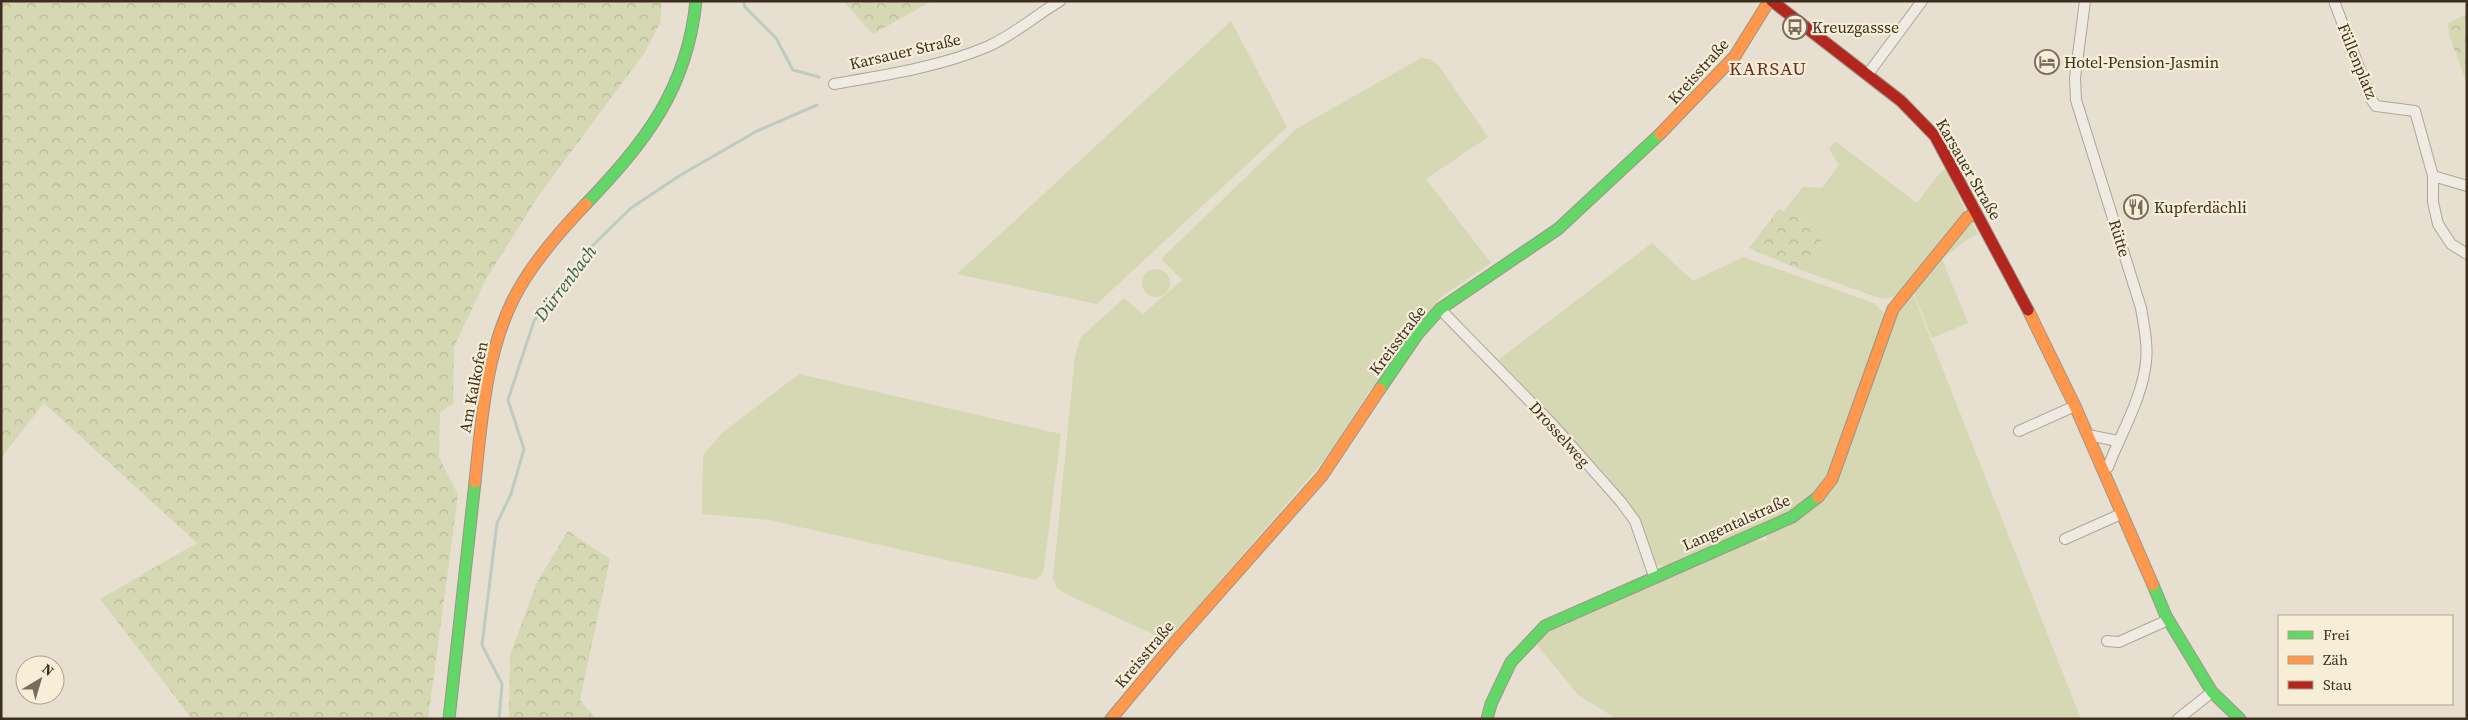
<svg xmlns="http://www.w3.org/2000/svg" width="2468" height="720" font-family="'Source Serif 4',serif">
	<style>
		.grass { fill: #d6d7b3 }
		.forest { fill: url(#forest-crowns) }
		.lines { fill: none; stroke-linecap: round; stroke-linejoin: round }
		.stream { stroke: #bcccc2; stroke-width: 3 }
		.street-casing { stroke: #ada599; stroke-width: 12 }
		.fast-casing { stroke: #9c958a; stroke-width: 13 }
		.slow-casing { stroke: #9c958a; stroke-width: 13 }
		.jam-casing { stroke: #9c958a; stroke-width: 13 }
		.street { stroke: #efebe3; stroke-width: 10 }
		.fast { stroke: #63d668; stroke-width: 11 }
		.slow { stroke: #ff974d; stroke-width: 11 }
		.jam { stroke: #b3261e; stroke-width: 11 }
		.labels { text-anchor: middle; dominant-baseline: central; stroke-width: 4.5; stroke-linejoin: round; paint-order: stroke }
		.poi-label { font-size: 16px; fill: #3d2e20; stroke: #f7eed8; text-anchor: start }
		.street-label { font-size: 16px; fill: #3d2e20; stroke: #f7eed8 }
		.water-label { font-size: 18px; font-style: italic; fill: #2f5d5a; stroke: #f7eed8 }
		.quarter-label { font-size: 19px; letter-spacing: 1px; fill: #6b2e1e; stroke: #f7eed8 }
	</style>
	<defs>
		<pattern id="forest-crowns" width="20" height="18" patternUnits="userSpaceOnUse" patternTransform="scale(1.25)"><rect width="20" height="18" fill="#d6d7b3"/><path d="M2 6a3 3 0 1 1 6 0M12 15a3 3 0 1 1 6 0" fill="none" stroke="#b9b99a"/></pattern>
	</defs>
	<rect width="100%" height="100%" fill="#e7e0d1"/>
	<g class="grass">
		<polygon points="1231,21 1287,127 1097,304 957,274"/>
		<polygon points="1421,58 1430,59 1439,66 1488,137 1426,179 1491,263 1441,297 1415,328 1367,395 1328,456 1168,641 1066,594 1057,588 1053,579 1075,356 1081,337 1124,298 1143,314 1182,280 1161,259 1296,129"/>
		<polygon points="1835,141 1917,203 1939,174 1946,169 1965,210 1964,215 1901,294 1893,297 1882,299 1801,270 1828,232 1784,211 1803,187 1822,188 1839,165 1829,149"/>
		<polygon points="1972,223 1978,234 1968,239 1942,259 1968,323 1932,338 1912,289"/>
		<polygon points="1652,243 1693,281 1743,257 1874,303 1886,315 1833,470 1799,509 1668,568 1651,563 1637,517 1606,475 1498,360"/>
		<circle cx="1156" cy="283" r="14"/>
		<polygon points="1911,289 2081,719 1617,719 1578,695 1534,641 1549,628 1750,539 1766,541 1768,531 1819,502 1894,316"/>
		<polygon points="799,374 1061,434 1043,574 1036,580 769,520 702,514 703,455 722,433"/>
	</g>
	<g class="forest">
		<polygon points="1,1 662,1 660,23 645,52 539,195 485,281 454,347 453,404 440,412 439,457 458,495 428,719 192,719 100,599 197,543 44,403 1,458"/>
		<polygon points="843,1 932,1 873,34"/>
		<polygon points="2467,14 2467,84 2449,35 2448,23"/>
		<polygon points="1779,209 1828,232 1801,270 1749,248"/>
		<polygon points="568,531 610,559 580,700 596,719 509,719 510,655 537,582"/>
	</g>
	<g class="lines">
		<g class="stream">
			<polyline points="743,1 745,7 776,38 793,70 819,77"/>
			<polyline points="499,719 502,684 482,645 497,523 511,494 524,449 508,400 534,321 587,251 631,208 679,176 757,131 817,105"/>
		</g>
		<defs>
			<g id="street">
				<path d="M2085,1L2075,78L2076,100L2141,308C2144,326 2148,344 2146,362C2142,399 2121,433 2108,467L2104,470"/>
				<polyline points="2334,1 2371,99 2376,106 2415,111 2433,176 2433,202 2438,224 2451,244 2467,254"/>
				<polyline points="1868,74 1922,1"/>
				<path d="M834,84C886,75 940,67 989,46C1015,34 1036,15 1060,1"/>
				<polyline points="2433,176 2467,186"/>
				<polyline points="1440,309 1553,425 1621,502 1635,521 1654,576"/>
				<polyline points="2019,431 2075,406"/>
				<polyline points="2088,435 2118,441"/>
				<polyline points="2065,539 2121,514"/>
				<polyline points="2107,641 2119,642 2168,620"/>
				<polyline points="2178,719 2212,692"/>
			</g>
			<g id="fast">
				<path d="M586,204C645,142 687,90 696,1"/>
				<polyline points="1380,389 1417,335 1440,309 1558,229 1660,134"/>
				<polyline points="2153,585 2166,616 2212,692 2240,719"/>
				<polyline points="449,719 475,482"/>
				<polyline points="1487,719 1491,704 1511,662 1545,626 1792,517 1818,497"/>
			</g>
			<g id="slow">
				<polyline points="1660,134 1735,56 1769,1"/>
				<polyline points="2028,310 2075,406 2153,585"/>
				<path d="M475,482C482,417 486,345 520,287C538,256 561,230 586,204"/>
				<polyline points="1818,497 1832,479 1893,309 1967,218 1976,212"/>
				<polyline points="1111,719 1171,647 1322,476 1380,389"/>
			</g>
			<polyline id="jam" points="1772,1 1901,101 1935,136 2028,310"/>
		</defs>
		<use href="#street" class="street-casing"/>
		<use href="#fast" class="fast-casing"/>
		<use href="#slow" class="slow-casing"/>
		<use href="#jam" class="jam-casing"/>
		<use href="#street" class="street"/>
		<use href="#fast" class="fast"/>
		<use href="#slow" class="slow"/>
		<use href="#jam" class="jam"/>
	</g>
	<defs>
		<symbol id="bus-ring" viewBox="-11 -11 22 22"><circle r="9.5" fill="#f7eed8" stroke="#786c5e" stroke-width="1.5"/><path d="M-5-6H5V4H4V6H2V4H-2V6H-4V4H-5ZM-3.5-4V0h7V-4ZM-3.5 1.2v1.5H-2V1.2ZM2 1.2v1.5H3.5V1.2Z" fill="#786c5e"/></symbol>
		<symbol id="hotel-ring" viewBox="-11 -11 22 22"><circle r="9.5" fill="#f7eed8" stroke="#786c5e" stroke-width="1.5"/><path d="M-6-4.5h1.5V1H6V5H4.5V3h-9V5H-6ZM-4 0a1.8 1.8 0 1 1 3.6 0ZM.5 0V-2.5h3Q6-2.5 6 0Z" fill="#786c5e"/></symbol>
		<symbol id="restaurant-ring" viewBox="-11 -11 22 22"><circle r="9.5" fill="#f7eed8" stroke="#786c5e" stroke-width="1.5"/><path d="M-5-6h1v4h1v-4h1v4h1v-4h1v5L-1.5 .5V6h-2V.5L-5-1ZM5-6V6H3V1.5H1.5Q1.5-4 5-6Z" fill="#786c5e"/></symbol>
	</defs>
	<g fill-rule="evenodd">
		<use href="#bus-ring" x="1781" y="13" width="28" height="28"/>
		<use href="#hotel-ring" x="2033" y="48" width="28" height="28"/>
		<use href="#restaurant-ring" x="2122" y="193" width="28" height="28"/>
	</g>
	<g class="labels">
		<g class="poi-label">
			<text x="1812" y="27">Kreuzgassse</text>
			<text x="2064" y="62">Hotel-Pension-Jasmin</text>
			<text x="2154" y="207">Kupferdächli</text>
		</g>
		<g class="street-label">
			<text transform="translate(905 51) rotate(-13)">Karsauer Straße</text>
			<text transform="translate(2358 61) rotate(68)">Füllenplatz</text>
			<text transform="translate(1698 71) rotate(-48)">Kreisstraße</text>
			<text transform="translate(1969 169) rotate(60)">Karsauer Straße</text>
			<text transform="translate(2120 238) rotate(73)">Rütte</text>
			<text transform="translate(1397 340) rotate(-53)">Kreisstraße</text>
			<text transform="translate(473 387) rotate(-79)">Am Kalkofen</text>
			<text transform="translate(1560 434) rotate(48)">Drosselweg</text>
			<text transform="translate(1736 522) rotate(-24)">Langentalstraße</text>
			<text transform="translate(1144 654) rotate(-50)">Kreisstraße</text>
		</g>
		<g class="water-label">
			<text transform="translate(565 283) rotate(-53)">Dürrenbach</text>
		</g>
		<g class="quarter-label">
			<text x="1768" y="68">KARSAU</text>
		</g>
	</g>
	<rect width="2468" height="720" fill="none" stroke="#3d2e20" stroke-width="5"/>
	<rect x="2278" y="615" width="175" height="90" fill="#f7eed8" stroke="#ada18e"/>
	<rect x="2288" y="631" width="25" height="8" fill="#63d668" stroke="#ada18e"/>
	<text x="2323" y="640" font-size="15" fill="#3d2e20">Frei</text>
	<rect x="2288" y="656" width="25" height="8" fill="#ff974d" stroke="#ada18e"/>
	<text x="2323" y="665" font-size="15" fill="#3d2e20">Zäh</text>
	<rect x="2288" y="681" width="25" height="8" fill="#b3261e" stroke="#ada18e"/>
	<text x="2323" y="690" font-size="15" fill="#3d2e20">Stau</text>
	<g transform="translate(40 680) rotate(38)"><circle r="24" fill="#f7eed8" stroke="#ada18e"/>
	<path d="M0-4L9 19L0 12L-9 19Z" fill="#786c5e"/>
	<text y="-8" font-size="14" font-weight="bold" text-anchor="middle" fill="#3d2e20">N</text>
	</g>
</svg>
